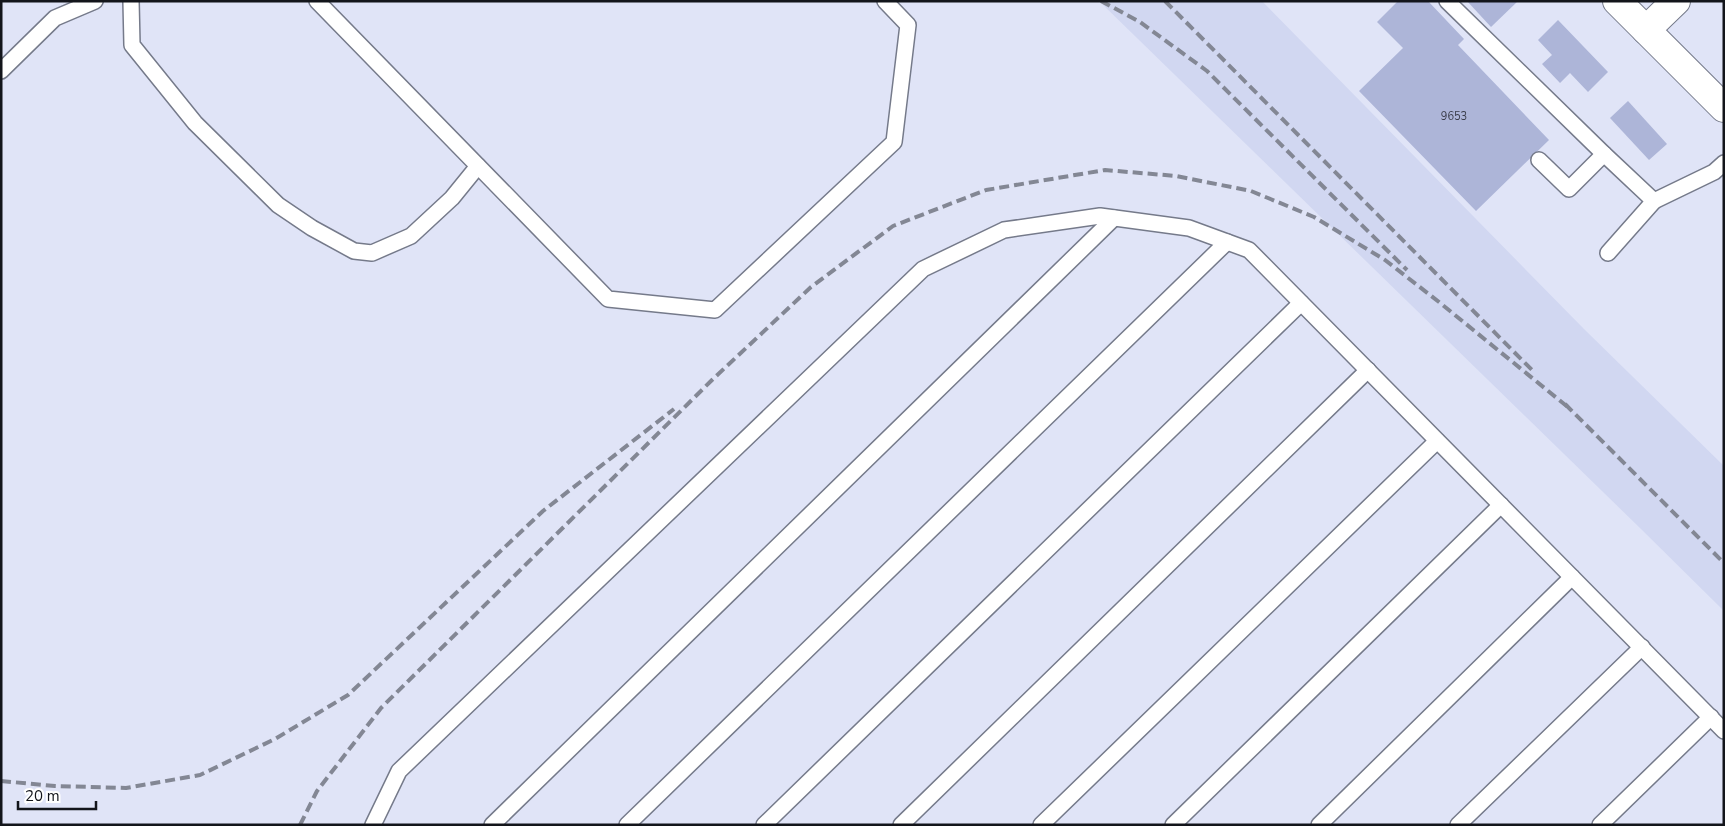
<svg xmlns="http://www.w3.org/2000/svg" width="1725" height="826" font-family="'Nunito Sans',sans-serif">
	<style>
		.built { fill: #d1d7f1 }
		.building { fill: #adb5d8 }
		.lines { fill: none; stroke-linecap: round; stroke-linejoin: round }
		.service-casing { stroke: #757a8a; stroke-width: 18 }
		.minor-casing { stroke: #757a8a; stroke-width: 30 }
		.service { stroke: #fff; stroke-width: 15 }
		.minor { stroke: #fff; stroke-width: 28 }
		.rail { stroke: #838794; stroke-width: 4; stroke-dasharray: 10 5; stroke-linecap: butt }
		.labels { text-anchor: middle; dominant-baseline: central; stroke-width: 4.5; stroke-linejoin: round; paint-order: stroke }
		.number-label { font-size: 11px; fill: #3a3d4a }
	</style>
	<rect width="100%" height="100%" fill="#e0e4f7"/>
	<polygon class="built" points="1099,1 1262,1 1584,329 1724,466 1724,611 1641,529"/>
	<g class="building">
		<polygon points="1398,1 1428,1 1464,39 1458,45 1549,140 1476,211 1359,91 1403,48 1377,22"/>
		<polygon points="1467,1 1518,1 1491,27"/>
		<polygon points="1558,20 1608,72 1588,92 1570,73 1560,83 1542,64 1552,55 1538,40"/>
		<polygon points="1628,101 1667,144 1649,160 1610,118"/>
	</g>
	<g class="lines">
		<defs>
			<g id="service">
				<polyline points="131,1 132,45 195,123 278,205 312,228 354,251 372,253 411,236 452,198 478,166"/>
				<polyline points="317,1 608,299 715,310 894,142 908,25 885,1"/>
				<polyline points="1447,1 1604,154 1654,201 1714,172 1724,163"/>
				<polyline points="1,71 55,18 95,1"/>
				<polyline points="1539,160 1569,189 1604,154"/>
				<polyline points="1608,253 1654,201"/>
				<polyline points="373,825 399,771 923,269 1004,230 1100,216 1189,228 1249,250 1724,731"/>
				<polyline points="492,825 1114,218"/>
				<polyline points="627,825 1227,242"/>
				<polyline points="764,825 1301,303"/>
				<polyline points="901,825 1368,370"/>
				<polyline points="1041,825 1437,441"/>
				<polyline points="1173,825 1501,505"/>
				<polyline points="1319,825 1572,577"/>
				<polyline points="1458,825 1642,647"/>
				<polyline points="1600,825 1711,717"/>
			</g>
			<g id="minor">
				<polyline points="1617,1 1724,108"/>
				<polyline points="1646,30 1676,1"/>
			</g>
		</defs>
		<use href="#service" class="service-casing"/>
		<use href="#minor" class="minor-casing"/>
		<use href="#service" class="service"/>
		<use href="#minor" class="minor"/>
		<g class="rail">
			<polyline points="1101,1 1140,22 1207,71 1407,270"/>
			<polyline points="1165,1 1532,370"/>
			<polyline points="1565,404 1724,563"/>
			<polyline points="1,781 55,786 126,788 200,775 275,739 348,695 543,511 674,409"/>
			<polyline points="300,825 317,791 381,708 712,380 811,287 893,226 986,190 1105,170 1176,176 1251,191 1314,217 1385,260 1439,302 1569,408"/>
		</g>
	</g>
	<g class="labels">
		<g class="number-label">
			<text x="1454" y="116">9653</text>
		</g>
	</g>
	<rect width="1725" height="826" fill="none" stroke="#13151b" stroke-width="5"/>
	<path d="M18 801v8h78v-8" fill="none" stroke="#13151b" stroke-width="2.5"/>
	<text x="25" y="801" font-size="15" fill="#13151b" stroke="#ffffff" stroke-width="4" paint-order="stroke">20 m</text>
</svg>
